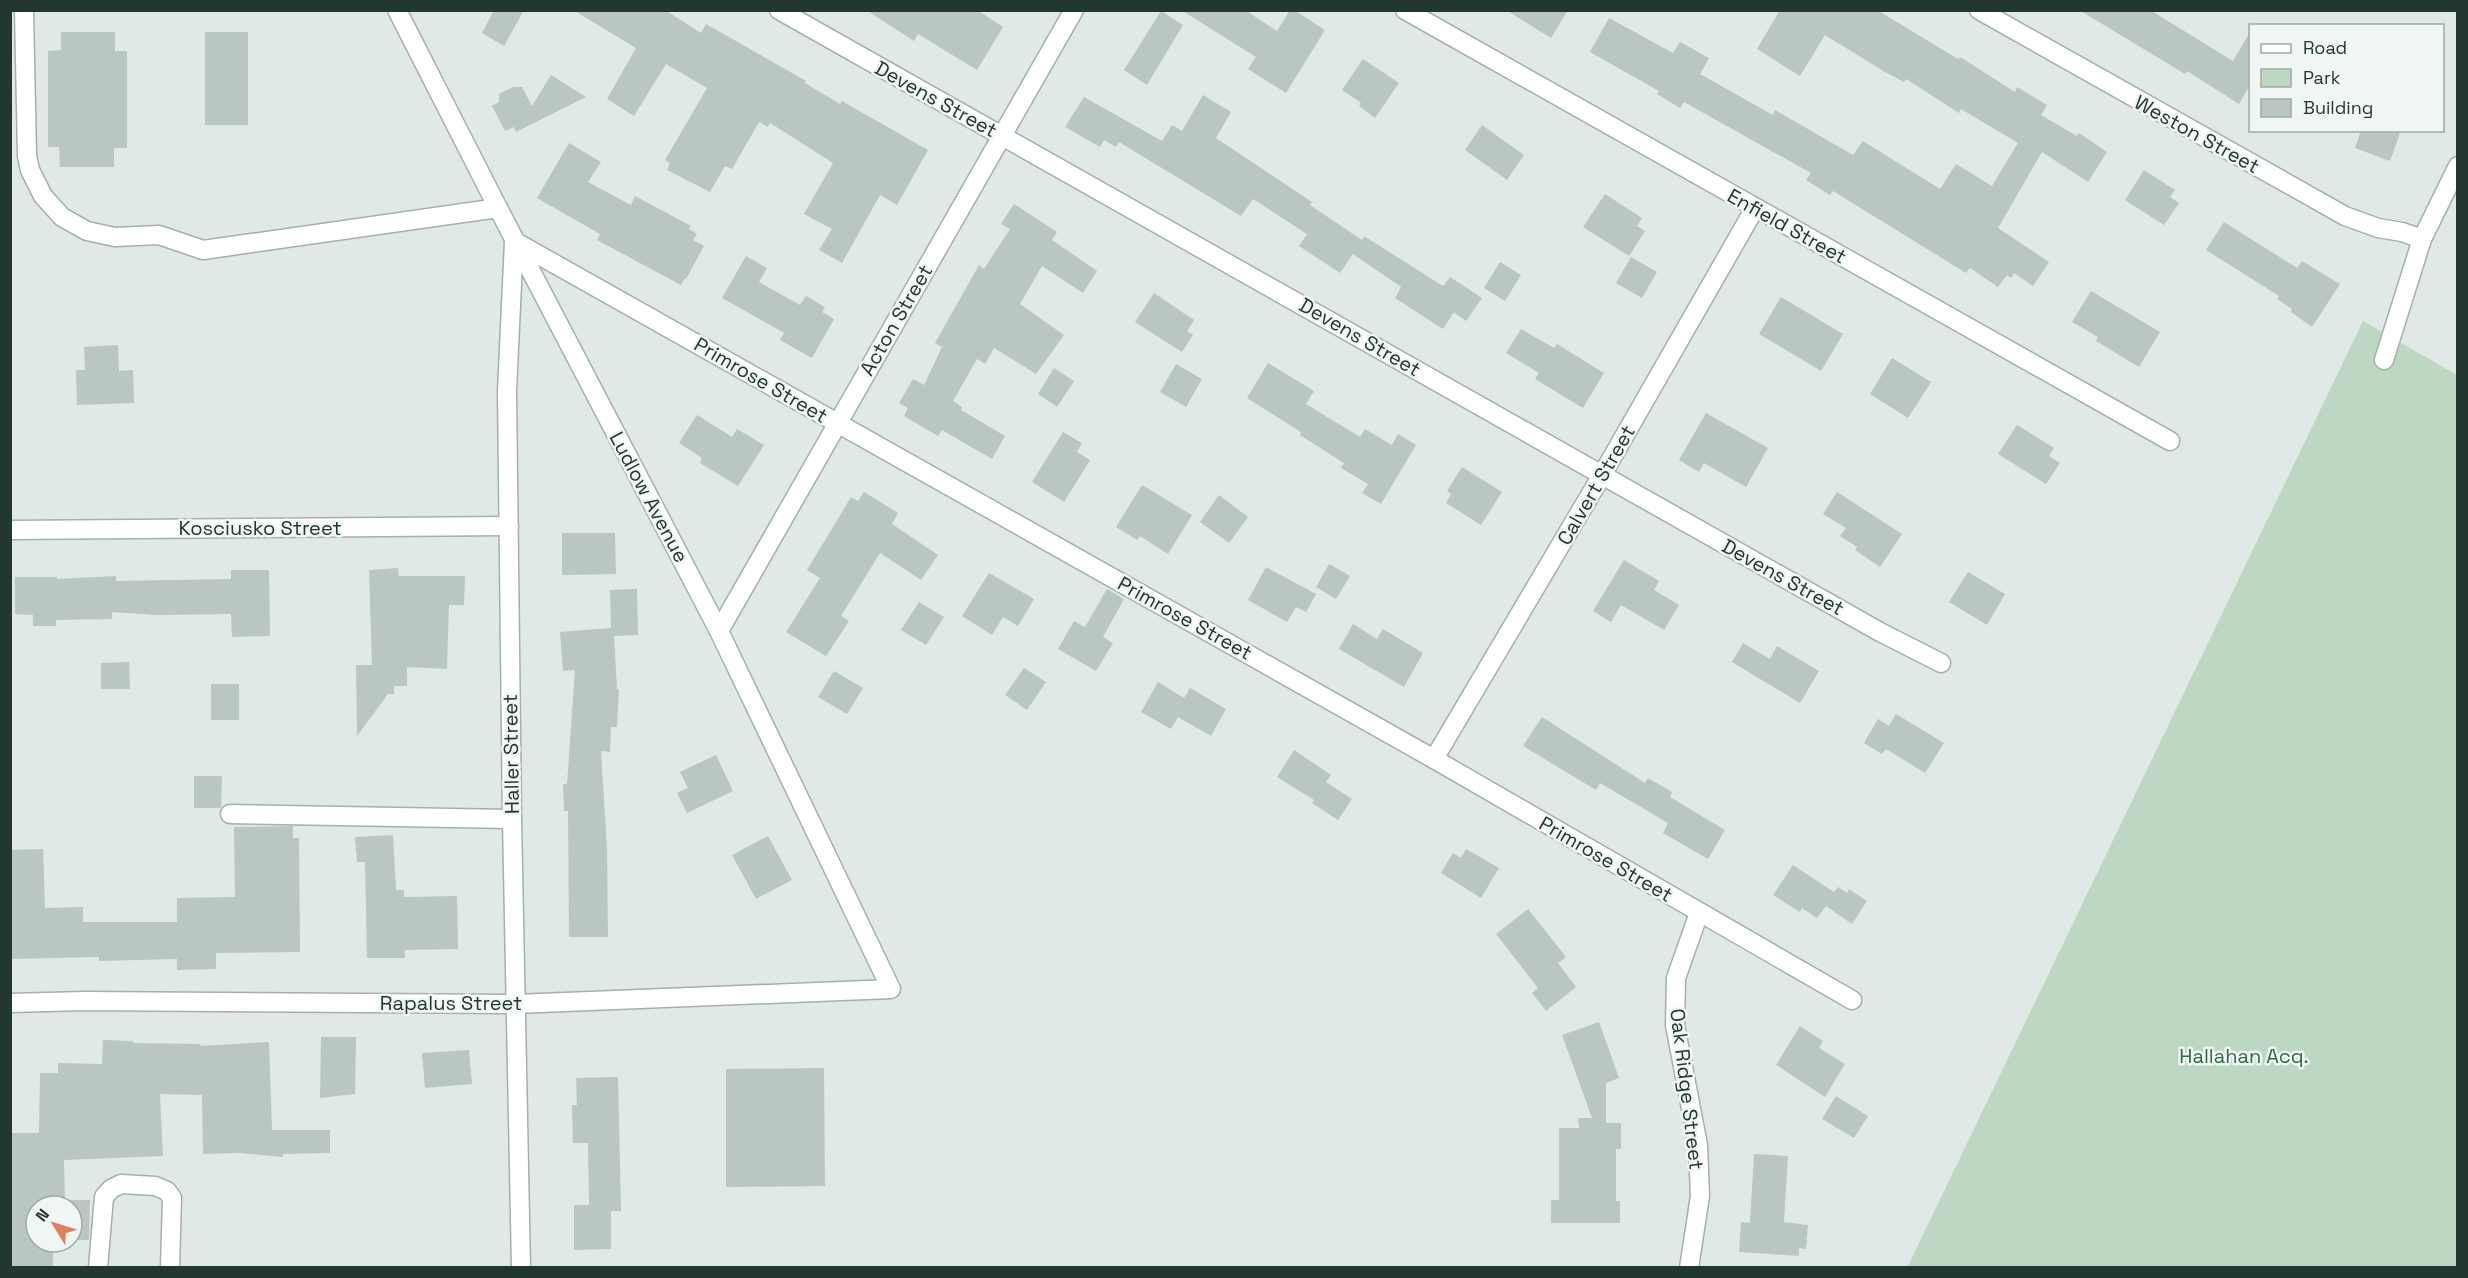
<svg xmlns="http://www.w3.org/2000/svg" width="2468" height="1278" font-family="'Space Grotesk',sans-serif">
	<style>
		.green { fill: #bcd8c2 }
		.building { fill: #b9c6c1 }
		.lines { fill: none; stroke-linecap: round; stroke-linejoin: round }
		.minor-casing { stroke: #a4b0ab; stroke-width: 21 }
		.minor { stroke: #fff; stroke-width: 18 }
		.labels { text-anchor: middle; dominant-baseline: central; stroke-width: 5; stroke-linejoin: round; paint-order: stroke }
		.street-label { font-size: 20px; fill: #233731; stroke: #f0f6f3 }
		.park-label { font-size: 20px; fill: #326945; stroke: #f0f6f3 }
	</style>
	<rect width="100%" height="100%" fill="#e0e9e5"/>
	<polygon class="green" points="2363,321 2457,375 2457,1267 1907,1268"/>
	<g class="building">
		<polygon points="494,10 524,10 504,46 482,33"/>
		<polygon points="573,10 665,10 701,33 706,24 806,81 805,83 840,104 842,101 928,150 897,205 880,195 842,263 819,250 832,229 804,214 833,163 770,123 768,127 759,122 732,169 725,166 710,192 667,170 670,163 665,160 707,88 666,64 634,116 607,99 636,48"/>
		<polygon points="866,10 977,10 1003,27 977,70 918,34 914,41"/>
		<polygon points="1181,10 1245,10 1277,31 1290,10 1294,10 1325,30 1286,93 1248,69 1256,57"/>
		<polygon points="1506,10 1568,10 1551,38"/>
		<polygon points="1780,10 1877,10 1958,59 1960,57 2015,92 2017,87 2047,105 2041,115 2077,136 2079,133 2107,152 2088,182 2042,152 1998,228 2049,262 2033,286 2014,273 2011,278 2007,275 1998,287 1970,268 1966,273 1833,191 1830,195 1806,180 1811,173 1684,102 1680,108 1657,94 1659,91 1590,52 1609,18 1673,53 1680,42 1709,58 1700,74 1773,115 1775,110 1853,155 1863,141 1940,189 1956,164 1992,186 2018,143 1961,109 1959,113 1906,79 1904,82 1885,72 1825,35 1800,76 1757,49"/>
		<polygon points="2079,10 2150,10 2233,61 2250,32 2250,85 2239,104 2187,71 2185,74"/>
		<polygon points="1161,11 1183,25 1147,85 1124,70"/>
		<polygon points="61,32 115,32 115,51 127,51 127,148 114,148 114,167 60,167 59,147 48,147 48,51 61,50"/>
		<rect x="205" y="32" width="43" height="93"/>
		<polygon points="1363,59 1399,83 1375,118 1359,106 1361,103 1342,90"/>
		<polygon points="551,75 586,97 516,132 514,127 505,131 492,106 499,102 499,94 513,87 522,87 532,106"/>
		<polygon points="1203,95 1231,112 1216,138 1312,202 1310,205 1362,240 1364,236 1443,286 1450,277 1482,298 1466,321 1454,312 1443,329 1395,298 1401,287 1353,254 1361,242 1340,273 1299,246 1307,234 1253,199 1241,216 1119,142 1116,147 1104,140 1100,147 1065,127 1084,97 1162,141 1172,125 1182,131"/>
		<polygon points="1482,125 1524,155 1507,180 1465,150"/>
		<polygon points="2361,130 2401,130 2390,161 2355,148"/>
		<polygon points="569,143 601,162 588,182 631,205 635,196 691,226 689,229 697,234 693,240 704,246 686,279 685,278 681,285 597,240 600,234 537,198"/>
		<polygon points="2144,170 2175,190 2170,197 2179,203 2164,225 2125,200"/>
		<polygon points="1605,194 1642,218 1637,226 1645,231 1629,256 1583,227"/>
		<polygon points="1014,204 1057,232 1052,240 1097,271 1083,293 1042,266 1020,304 1064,335 1036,374 994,348 985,364 977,359 953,401 962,407 961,410 1005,436 992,459 942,430 938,436 904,416 908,408 899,403 913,379 924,385 942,347 935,343 979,265 984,269 1010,229 1001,224"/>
		<polygon points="2224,222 2297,268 2302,261 2340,284 2312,327 2291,312 2292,309 2277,299 2279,296 2206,250"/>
		<polygon points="746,256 767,268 759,282 800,305 806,296 825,307 822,312 834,319 812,358 780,340 784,333 722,298"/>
		<polygon points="1631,257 1657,272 1642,298 1616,283"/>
		<polygon points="1500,262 1521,275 1505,301 1484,288"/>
		<polygon points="2091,291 2160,332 2139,367 2096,341 2098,337 2072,322"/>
		<polygon points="1154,293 1194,320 1187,331 1193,335 1182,352 1135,322"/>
		<polygon points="1781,297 1843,334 1821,371 1759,334"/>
		<polygon points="1521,329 1554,348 1557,344 1604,373 1583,408 1535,379 1539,373 1506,353"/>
		<polygon points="118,345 119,371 133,370 134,403 77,405 76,370 85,370 84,347"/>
		<polygon points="1892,358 1931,382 1908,418 1870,394"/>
		<polygon points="1268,363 1314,391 1306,404 1360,437 1365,429 1392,445 1398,434 1416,445 1381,504 1362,493 1368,484 1341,468 1344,463 1300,435 1301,432 1247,398"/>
		<polygon points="1176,364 1202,379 1186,407 1160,392"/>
		<polygon points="1054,368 1074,381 1057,407 1038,394"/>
		<polygon points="1706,413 1768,448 1746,487 1704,463 1699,472 1679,460"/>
		<polygon points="697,415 732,437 737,429 764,445 738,486 700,463 702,458 679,443"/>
		<polygon points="2017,425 2054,448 2049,456 2060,463 2046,484 1998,454"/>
		<polygon points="1063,432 1082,443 1077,452 1090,460 1064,502 1032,482"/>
		<polygon points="1462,467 1502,492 1481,525 1446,503 1451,494 1447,491"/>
		<polygon points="1142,485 1192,515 1168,554 1140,536 1137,540 1116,527"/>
		<polygon points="864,492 898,513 892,524 938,555 921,580 880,553 841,616 849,621 826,656 786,632 820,578 807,570 851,497 858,501"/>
		<polygon points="1837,492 1902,534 1880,567 1855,550 1857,547 1840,536 1846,528 1823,514"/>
		<polygon points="1219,495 1248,517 1229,543 1200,522"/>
		<polygon points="562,533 615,533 616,574 562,575"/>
		<polygon points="1624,560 1659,581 1654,590 1679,605 1664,630 1621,605 1611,622 1593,611"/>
		<polygon points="1329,564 1350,576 1336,599 1316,587"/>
		<polygon points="1266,567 1316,594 1306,612 1296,607 1287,622 1248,600"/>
		<polygon points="398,568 399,576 465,576 464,605 449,605 447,669 407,667 407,686 394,686 394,694 388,694 357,736 356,665 372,665 369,570"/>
		<polygon points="231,570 269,570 270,636 232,637 231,614 157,615 112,612 112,619 56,620 56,626 33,626 33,615 15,614 15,577 57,577 57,579 116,576 116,581 231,579"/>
		<polygon points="1968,572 2005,594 1987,625 1949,602"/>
		<polygon points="989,573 1034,599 1018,626 1003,617 992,635 962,616"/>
		<polygon points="637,589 638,635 614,636 617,689 619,689 617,727 611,727 610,752 601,751 607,848 608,937 569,937 568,811 564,811 563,784 567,784 575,670 563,671 560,632 611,628 610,590"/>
		<polygon points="1107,589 1124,599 1103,637 1113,643 1096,671 1058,649 1074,621 1085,627"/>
		<polygon points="919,602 944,617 926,645 901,630"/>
		<polygon points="1353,624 1377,639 1383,629 1423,653 1404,687 1339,649"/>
		<polygon points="1743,643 1770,659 1777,646 1819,671 1800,703 1732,662"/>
		<polygon points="129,662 130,689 101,689 101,663"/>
		<polygon points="1024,668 1046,682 1027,710 1005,695"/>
		<polygon points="834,671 863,688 847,714 818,697"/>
		<polygon points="1158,682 1184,698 1190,688 1226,709 1211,736 1178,717 1171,729 1141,712"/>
		<rect x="211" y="684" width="28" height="36"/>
		<polygon points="1896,714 1944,743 1925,773 1886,749 1882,754 1864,743 1878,719 1889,726"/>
		<polygon points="1542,717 1645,783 1648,778 1672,792 1670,797 1725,830 1708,859 1663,833 1668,823 1600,783 1596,790 1523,746"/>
		<polygon points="1294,750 1331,775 1326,782 1352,799 1338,820 1312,803 1314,800 1277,777"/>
		<polygon points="716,755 733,791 687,813 677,793 688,788 680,772"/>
		<polygon points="194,776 222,776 221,808 194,808"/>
		<polygon points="293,826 293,838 299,838 300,952 216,953 216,969 177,970 177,959 99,961 99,957 10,959 10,850 43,849 45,908 83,907 83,922 177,922 177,898 235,897 234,827"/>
		<polygon points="393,835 396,890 404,890 404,897 457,896 458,949 405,950 405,958 367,958 365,862 357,862 355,837"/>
		<polygon points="768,836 792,880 756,899 732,855"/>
		<polygon points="1466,849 1499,868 1481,898 1441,873 1453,853 1461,858"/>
		<polygon points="1793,865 1834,892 1838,887 1847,893 1849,889 1867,901 1852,924 1826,906 1817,918 1802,908 1800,912 1773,895"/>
		<polygon points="1528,909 1566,957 1558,963 1576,987 1546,1011 1532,993 1538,988 1496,934"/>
		<polygon points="1599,1022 1619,1078 1606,1083 1606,1123 1621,1123 1621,1149 1616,1149 1616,1201 1620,1201 1620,1223 1551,1223 1551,1200 1559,1200 1559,1128 1579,1128 1578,1118 1592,1118 1562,1035"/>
		<polygon points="1800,1026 1823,1041 1819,1048 1845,1064 1825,1097 1776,1065"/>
		<polygon points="321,1037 356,1037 355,1094 320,1098"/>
		<polygon points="103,1040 133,1041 133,1043 200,1044 200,1046 269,1042 272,1130 330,1130 330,1153 283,1154 283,1157 239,1153 203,1154 202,1095 160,1094 163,1156 64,1160 65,1200 90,1200 89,1240 72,1240 72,1206 36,1206 36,1242 53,1242 53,1268 10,1268 10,1133 39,1133 40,1073 58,1073 58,1063 102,1064"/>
		<polygon points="469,1050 472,1084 425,1088 422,1053"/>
		<polygon points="824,1068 825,1186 726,1187 726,1069"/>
		<polygon points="618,1077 621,1211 611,1211 611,1249 574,1250 574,1205 589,1205 588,1143 573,1143 572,1105 577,1105 576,1078"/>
		<polygon points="1836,1096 1868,1116 1854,1138 1822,1119"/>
		<polygon points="1754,1154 1788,1156 1784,1222 1808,1225 1806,1249 1799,1248 1799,1256 1739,1252 1741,1222 1750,1223"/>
	</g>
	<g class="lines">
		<defs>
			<g id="minor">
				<polyline points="24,10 27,156 30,170 43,196 62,217 87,231 115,237 159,235 203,250 498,208"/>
				<polyline points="779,10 1880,632 1941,663"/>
				<polyline points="1405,10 2170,441"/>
				<polyline points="1979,10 2345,216 2378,228 2402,232 2422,239"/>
				<polyline points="2384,360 2422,239 2458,166"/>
				<polyline points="10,530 509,526"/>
				<polyline points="719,631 1074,10"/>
				<polyline points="1434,759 1602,475 1755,208"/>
				<polyline points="230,814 512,819"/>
				<polyline points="10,1003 84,1001 515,1004 891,989 719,631 498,208 397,10"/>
				<polyline points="98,1268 104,1197 111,1189 121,1184 155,1186 167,1191 172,1198 170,1268"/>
				<polyline points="521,1268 512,819 507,391 514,241 1434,759 1852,1000"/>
				<polyline points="1689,1268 1700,1196 1698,1145 1675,1025 1676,978 1699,913"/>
			</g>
		</defs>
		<use href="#minor" class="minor-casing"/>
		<use href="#minor" class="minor"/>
	</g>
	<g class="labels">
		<g class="street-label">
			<text transform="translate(936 99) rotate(29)">Devens Street</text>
			<text transform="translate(2197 134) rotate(29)">Weston Street</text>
			<text transform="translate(1787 226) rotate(29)">Enfield Street</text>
			<text transform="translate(896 320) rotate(-60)">Acton Street</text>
			<text transform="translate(1360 337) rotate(30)">Devens Street</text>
			<text transform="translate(761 380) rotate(30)">Primrose Street</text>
			<text transform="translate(1596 485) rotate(-60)">Calvert Street</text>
			<text transform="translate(649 497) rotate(62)">Ludlow Avenue</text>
			<text x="260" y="528">Kosciusko Street</text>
			<text transform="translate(1783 577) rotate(29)">Devens Street</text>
			<text transform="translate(1185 618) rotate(29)">Primrose Street</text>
			<text transform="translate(511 754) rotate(-91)">Haller Street</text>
			<text transform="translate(1606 859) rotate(30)">Primrose Street</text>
			<text x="451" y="1003">Rapalus Street</text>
			<text transform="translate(1687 1089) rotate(83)">Oak Ridge Street</text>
		</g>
		<g class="park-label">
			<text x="2244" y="1056">Hallahan Acq.</text>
		</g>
	</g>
	<rect width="2468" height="1278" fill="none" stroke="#233731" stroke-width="24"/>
	<rect x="2249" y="24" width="195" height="108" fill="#f0f6f3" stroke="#9eaaa5" stroke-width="1.5"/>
	<rect x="2261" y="44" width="30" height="9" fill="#ffffff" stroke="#9eaaa5" stroke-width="1.5"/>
	<text x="2303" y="54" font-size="18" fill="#233731">Road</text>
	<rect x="2261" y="69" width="30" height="18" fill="#bcd8c2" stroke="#9eaaa5" stroke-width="1.5"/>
	<text x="2303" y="84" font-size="18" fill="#233731">Park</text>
	<rect x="2261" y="99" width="30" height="18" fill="#b9c6c1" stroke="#9eaaa5" stroke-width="1.5"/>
	<text x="2303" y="114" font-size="18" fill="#233731">Building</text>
	<g transform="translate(54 1224) rotate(308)"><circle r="28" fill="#f0f6f3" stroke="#9eaaa5" stroke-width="1.5"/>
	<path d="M0-4.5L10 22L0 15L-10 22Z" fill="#e17e67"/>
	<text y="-9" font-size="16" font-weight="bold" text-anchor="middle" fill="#233731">N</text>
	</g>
</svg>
